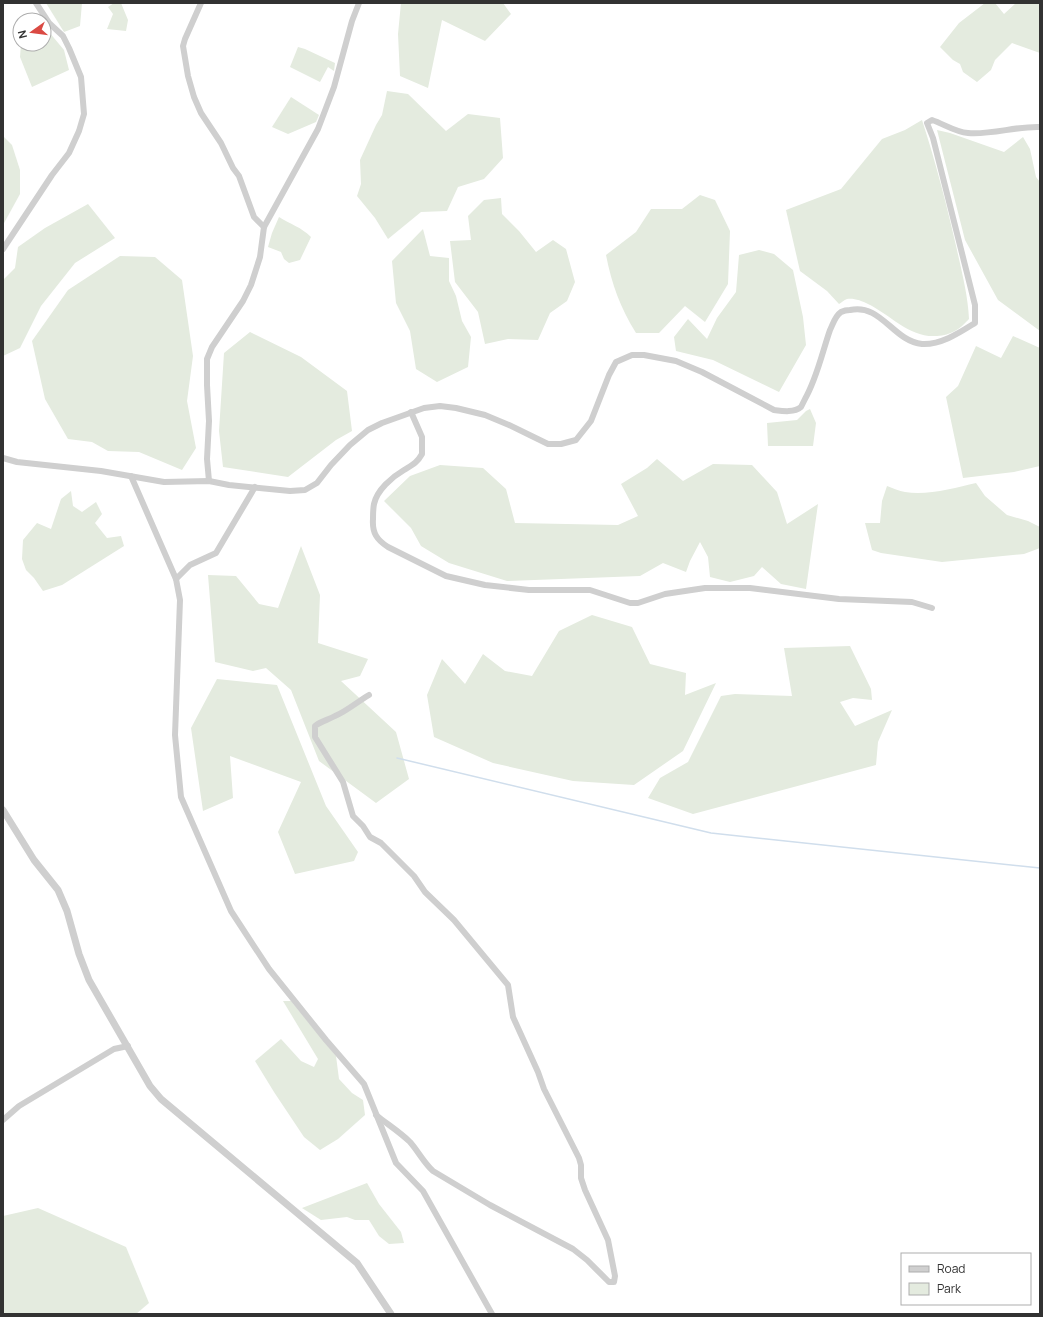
<svg xmlns="http://www.w3.org/2000/svg" width="1043" height="1317" font-family="Manrope,sans-serif">
	<style>
		.green { fill: #e4ebdf }
		.lines { fill: none; stroke-linecap: round; stroke-linejoin: round }
		.stream { stroke: #d0deec; stroke-width: 1.5 }
		.minor { stroke: #cfcfcf; stroke-width: 6 }
		.tertiary { stroke: #cfcfcf; stroke-width: 7 }
	</style>
	<rect width="100%" height="100%" fill="#fff"/>
	<g class="green">
		<polygon points="46,3 82,3 80,26 64,32"/>
		<polygon points="114,3 121,3 128,20 126,31 107,29 113,14 108,7"/>
		<polygon points="401,3 503,3 511,14 485,41 442,20 428,88 400,76 398,34"/>
		<polygon points="985,3 995,3 1004,14 1016,3 1040,3 1040,53 1012,43 995,60 991,70 977,82 963,72 960,64 953,60 940,47 959,23"/>
		<polygon points="44,26 64,50 69,70 32,87 20,57 21,44 44,44"/>
		<polygon points="298,47 305,49 335,63 334,71 328,67 320,82 290,67"/>
		<polygon points="387,91 408,94 446,131 468,114 500,118 503,158 484,179 458,187 447,211 421,212 388,239 375,218 357,196 361,184 360,160 376,125 382,115"/>
		<polygon points="291,97 319,115 316,122 288,134 272,127"/>
		<path d="M922,120C936,163 947,206 957,250C962,273 968,296 969,319C959,330 951,335 937,336C909,338 891,315 868,304C862,301 854,298 847,299C844,300 841,303 839,304L827,291L800,271L786,210L841,189L882,139L905,130Z"/>
		<polygon points="937,130 950,133 1004,152 1023,137 1030,149 1036,177 1040,182 1040,331 998,300 965,240"/>
		<polygon points="3,136 12,145 20,170 20,194 3,225"/>
		<path d="M700,195L715,200L730,231L728,284L705,322L685,306L659,333H636C620,307 612,285 606,255L636,232L651,209H682Z"/>
		<polygon points="501,198 502,214 519,231 536,252 553,240 566,249 575,282 567,301 550,313 538,340 508,339 485,344 478,312 455,282 450,241 471,240 468,216 484,200"/>
		<polygon points="88,204 115,238 75,263 41,306 20,348 3,356 3,280 15,268 18,247 45,228"/>
		<path d="M279,217C290,224 301,227 311,237L300,260L289,263L284,259L281,252L268,247L272,233Z"/>
		<polygon points="423,229 430,256 449,258 449,281 456,296 462,321 471,337 468,367 437,382 416,369 410,331 396,303 392,261"/>
		<polygon points="759,250 774,254 793,270 803,317 806,345 779,392 713,360 676,351 674,337 688,319 707,339 717,318 736,292 739,255"/>
		<polygon points="120,256 155,257 182,280 193,356 187,401 196,448 182,470 139,452 108,451 92,442 68,439 45,399 32,341 68,290"/>
		<polygon points="250,332 301,357 347,391 352,431 336,440 288,477 223,467 219,431 224,353"/>
		<polygon points="1013,336 1040,348 1040,466 1014,472 963,478 946,397 958,386 976,346 1001,358"/>
		<polygon points="810,409 816,423 813,446 768,446 767,423 797,420 806,411"/>
		<polygon points="657,459 683,481 713,464 752,465 777,492 787,524 818,504 806,589 781,584 762,567 754,576 730,582 710,577 708,557 700,542 690,561 686,572 663,563 640,576 507,581 449,563 421,546 411,528 384,501 410,476 440,465 483,468 506,489 515,523 618,525 638,516 621,484 647,468"/>
		<path d="M976,483L985,496L1007,515L1028,521L1040,527V548L1024,554L942,562L881,553L872,550L865,523H880L882,501L887,486C893,488 899,491 905,492C926,496 955,488 976,483Z"/>
		<polygon points="71,491 73,506 82,512 96,502 102,514 95,523 107,538 121,536 124,546 62,585 43,591 34,578 26,570 22,559 23,540 37,523 51,529 61,499"/>
		<polygon points="301,546 320,595 318,643 368,659 360,676 341,681 396,732 409,779 376,803 319,761 291,690 266,668 253,671 215,662 208,575 236,576 259,604 278,608"/>
		<polygon points="592,615 632,627 650,664 686,673 685,695 716,683 683,751 634,785 573,781 493,763 434,737 427,695 442,659 465,684 483,654 505,671 532,676 559,631"/>
		<polygon points="850,646 871,689 872,700 853,698 840,702 855,726 892,710 878,742 876,765 693,814 648,798 660,778 688,762 721,696 735,694 792,696 784,648"/>
		<polygon points="217,679 277,685 326,806 358,852 354,861 295,874 278,832 301,782 230,756 233,798 203,811 191,728"/>
		<polygon points="283,1001 291,1001 336,1056 339,1079 352,1093 363,1100 365,1115 338,1139 320,1150 304,1137 274,1092 255,1061 281,1039 301,1061 314,1067 318,1059"/>
		<polygon points="367,1183 379,1204 401,1232 404,1243 389,1244 379,1236 369,1220 355,1220 347,1217 321,1220 302,1208"/>
		<polygon points="38,1208 126,1247 149,1303 136,1314 3,1314 3,1216"/>
	</g>
	<g class="lines">
		<polyline class="stream" points="397,758 711,833 1040,868"/>
		<g class="minor">
			<polyline points="201,3 185,39 183,46 188,76 194,97 201,113 221,143 233,168 239,176 254,217 264,227"/>
			<polyline points="3,249 52,175 69,153 79,131 84,114 81,77 69,48 63,36 49,23 36,3"/>
			<path d="M411,412L422,437V454C417,463 412,465 404,470C392,477 377,490 374,504C373,509 373,514 373,519C372,533 377,540 388,547L446,576L485,585L529,590H590L630,603H638L665,594L705,588H750L839,599L912,602L932,608"/>
			<path d="M3,458L17,462L101,471L164,482L209,481L229,485L290,491L305,490L317,483L331,465L350,445L368,430L382,423L424,408L440,406L456,408L485,415L509,425L548,444H561L576,440L591,421L609,375L616,362L632,355H644L676,361L702,372L774,410C782,411 794,413 801,407C802,405 804,401 805,399C817,378 822,353 830,330C833,324 835,316 841,312C843,311 847,310 850,310C881,303 893,341 922,344C941,345 959,333 975,323V305L933,138L927,123L932,120C944,124 955,132 968,133C992,135 1016,126 1040,127"/>
			<polyline points="131,476 176,579 180,600 175,735 181,797 231,911 269,969 326,1040 364,1084 396,1163 423,1191 492,1314"/>
			<polyline points="209,481 207,459 209,421 207,385 207,359 212,347 243,301 251,285 260,257 264,227 318,129 334,87 352,21 359,3"/>
			<polyline points="176,579 190,565 216,553 255,487"/>
			<path d="M369,695C357,702 347,711 335,716C328,720 321,721 315,726V737L343,782L353,816L363,826L370,837L381,843L414,876L425,892L454,920L508,985L513,1017L538,1072L544,1089L579,1158L581,1165V1178L585,1190L608,1240L615,1276L614,1282H609L587,1260L573,1249L490,1205L433,1171C424,1163 418,1151 410,1142C400,1132 387,1124 376,1115"/>
			<polyline points="3,1120 19,1106 114,1049 128,1046"/>
		</g>
		<polyline class="tertiary" points="3,810 34,860 58,890 67,911 79,954 89,980 150,1086 161,1099 357,1263 391,1314"/>
	</g>
	<rect width="1043" height="1317" fill="none" stroke="#323232" stroke-width="8"/>
	<rect x="901" y="1253" width="130" height="52" fill="#ffffff" stroke="#adadad"/>
	<rect x="909" y="1266" width="20" height="6" fill="#cfcfcf" stroke="#adadad"/>
	<text x="937" y="1273" font-size="12" fill="#323232">Road</text>
	<rect x="909" y="1283" width="20" height="12" fill="#e4ebdf" stroke="#adadad"/>
	<text x="937" y="1293" font-size="12" fill="#323232">Park</text>
	<g transform="translate(32 32) rotate(256)"><circle r="19" fill="#ffffff" stroke="#adadad"/>
	<path d="M0-3L7 15L0 10L-7 15Z" fill="#da4a43"/>
	<text y="-6" font-size="11" font-weight="bold" text-anchor="middle" fill="#323232">N</text>
	</g>
</svg>
